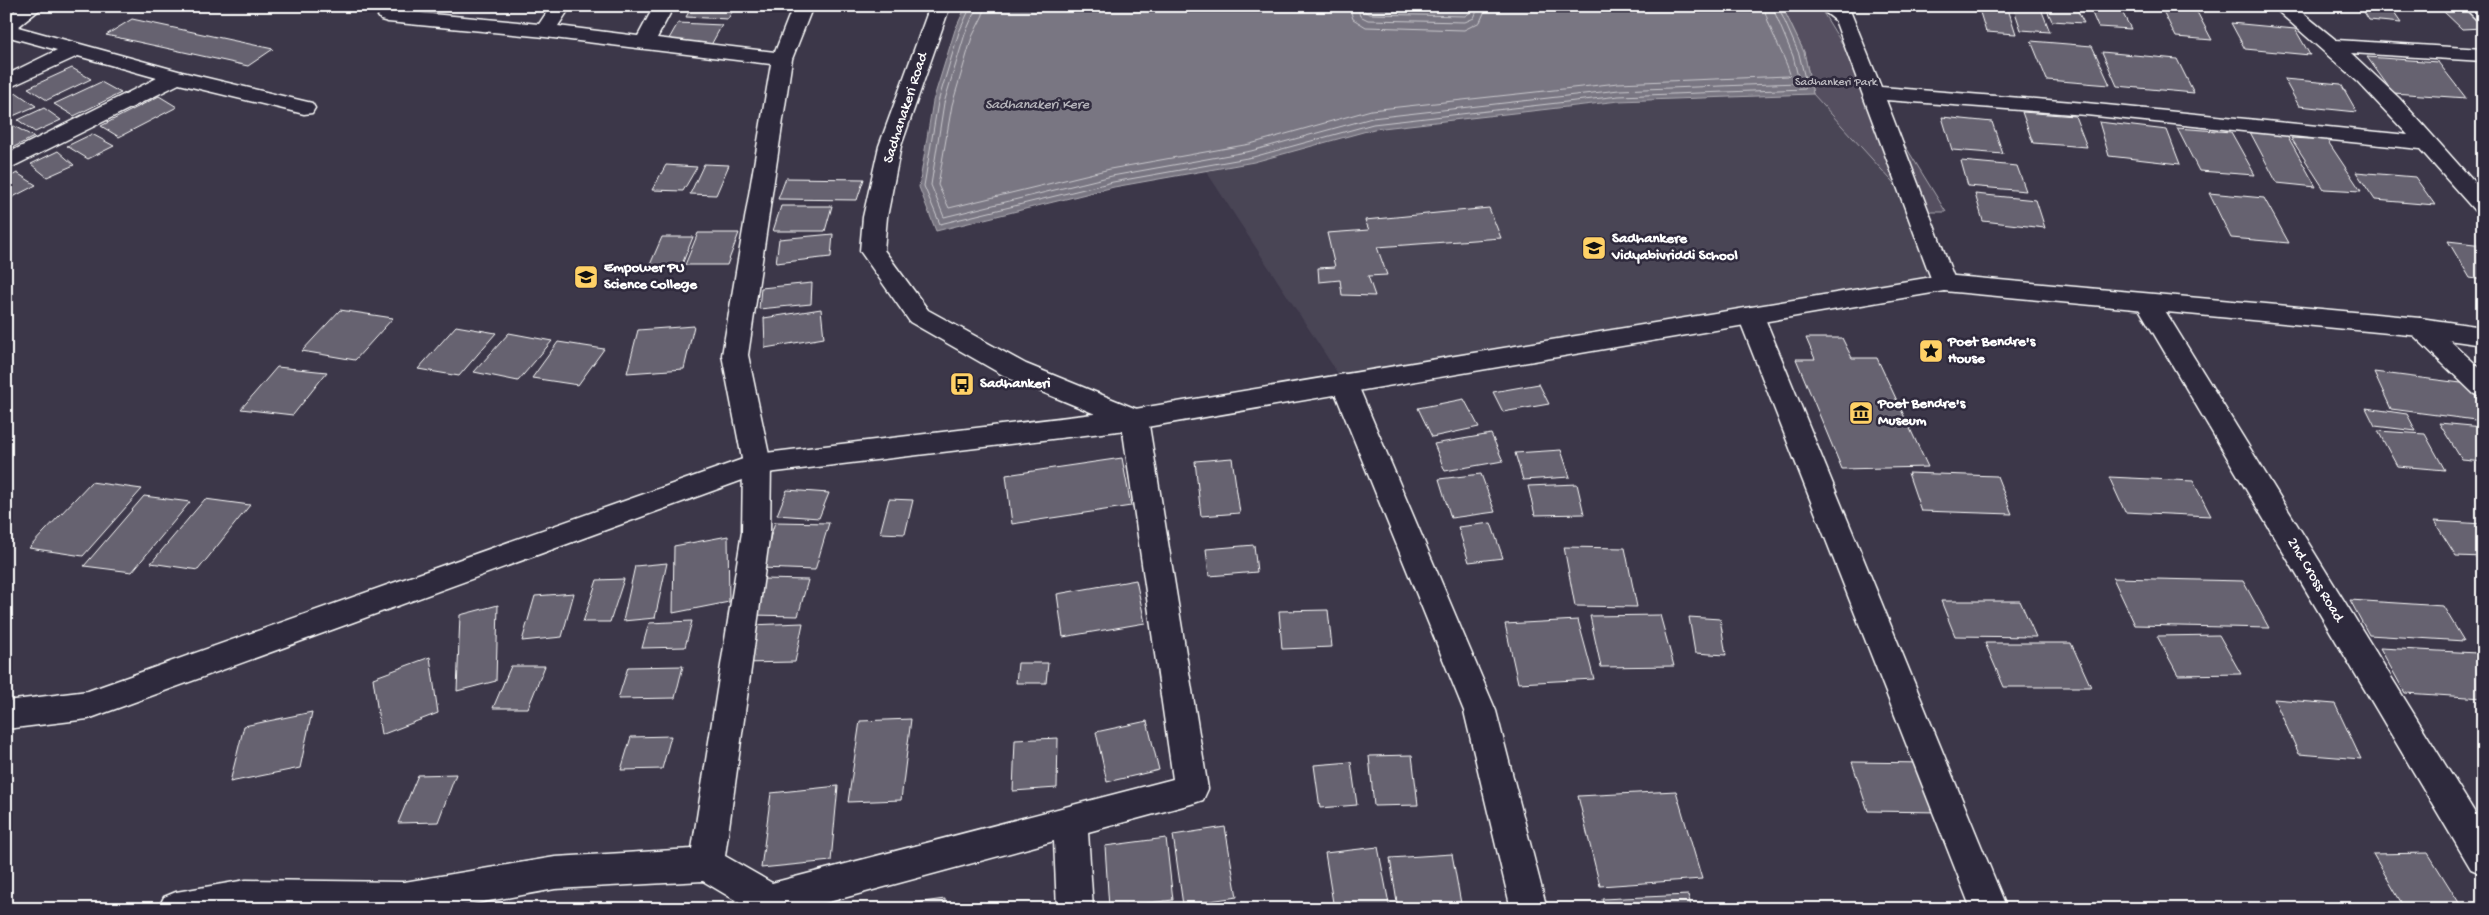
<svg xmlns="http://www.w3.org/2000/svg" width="2489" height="915" font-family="'Gochi Hand',sans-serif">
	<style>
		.built { fill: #494455 }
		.green { fill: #555060; stroke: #aaa8b0 }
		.water { fill: #797682; stroke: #afadb4 }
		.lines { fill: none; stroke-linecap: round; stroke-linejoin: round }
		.shore { stroke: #c9c8cd; stroke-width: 1 }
		.building { fill: #666270; stroke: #fff }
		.minor-casing { stroke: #fff; stroke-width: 3 }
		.major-casing { stroke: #fff; stroke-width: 3 }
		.minor { fill: #2f2a3d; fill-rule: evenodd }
		.major { fill: #2f2a3d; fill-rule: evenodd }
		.labels { text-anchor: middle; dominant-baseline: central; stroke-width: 5; stroke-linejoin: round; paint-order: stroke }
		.far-park-label { font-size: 12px; fill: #bbb9bf; stroke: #2f2a3d }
		.far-water-label { font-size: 14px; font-style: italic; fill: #b5b4ba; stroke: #2f2a3d }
		.street-label { font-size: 15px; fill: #fff; stroke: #2f2a3d }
		.poi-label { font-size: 15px; font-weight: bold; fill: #fff; stroke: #2f2a3d; text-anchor: start }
	</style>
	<rect width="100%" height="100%" fill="#3c3749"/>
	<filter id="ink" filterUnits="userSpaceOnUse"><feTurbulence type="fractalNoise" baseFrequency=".02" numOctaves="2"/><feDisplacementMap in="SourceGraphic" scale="10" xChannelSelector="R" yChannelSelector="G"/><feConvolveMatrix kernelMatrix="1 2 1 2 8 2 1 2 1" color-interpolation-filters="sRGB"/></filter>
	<g filter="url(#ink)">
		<polygon class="built" points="1813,94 1920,212 1944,283 1344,383 1206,171 1254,162 1374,129 1619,101"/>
		<g class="green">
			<polygon points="1357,6 1470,6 1465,11 1370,9"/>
			<polygon points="1782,6 1819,6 1946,212 1920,212 1813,94 1804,52"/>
		</g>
		<polygon class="water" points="966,6 1357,6 1370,9 1465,11 1470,6 1782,6 1804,52 1813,94 1619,101 1374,129 1254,162 1114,187 936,231 919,187 933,101 955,30"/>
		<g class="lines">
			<g class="shore">
				<polyline points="971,6 959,32 938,102 924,186 940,224 1113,182 1253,157 1373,124 1619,96 1805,89 1807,87 1799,54 1778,6"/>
				<polyline points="977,6 965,34 944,103 931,185 944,217 1112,176 1251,151 1372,118 1619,90 1797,83 1799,81 1793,56 1772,6"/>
				<path d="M984,6L983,15L972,37L952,105L938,185L949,208L1110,169L1250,144L1371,110L1618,83L1788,76L1790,74C1783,51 1768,30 1764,6"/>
				<polyline points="1349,6 1353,19 1366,27 1464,30 1480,22 1487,6"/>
				<polyline points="1357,6 1360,16 1368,20 1465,22 1474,18 1479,6"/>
				<polyline points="1363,6 1365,12 1370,14 1465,16 1471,12 1473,6"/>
			</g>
		</g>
		<g class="building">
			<polygon points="692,6 735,6 728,19 686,17"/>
			<polygon points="1978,6 2008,9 2016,34 1986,32"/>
			<polygon points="2013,6 2040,6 2050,32 2021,30"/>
			<polygon points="2045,6 2075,6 2084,23 2052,21"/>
			<polygon points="2089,6 2119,6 2131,29 2098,27"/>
			<polygon points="2361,7 2392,10 2401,23 2369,20"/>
			<polygon points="2162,9 2197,12 2212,40 2176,37"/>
			<polygon points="2467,9 2483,24 2483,28 2462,29 2442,10"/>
			<polygon points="132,19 273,49 248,66 106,35"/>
			<polygon points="678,23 722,25 711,45 666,44"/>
			<polygon points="2231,23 2295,29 2310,55 2245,49"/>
			<polygon points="2031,41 2092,46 2110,85 2047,80"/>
			<polygon points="2102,52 2177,59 2194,93 2117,86"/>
			<polygon points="2367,57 2438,62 2466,98 2393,93"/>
			<polygon points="72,68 91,79 47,100 28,88"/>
			<polygon points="2284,79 2341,84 2357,112 2299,106"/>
			<polygon points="101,82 121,93 74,116 54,104"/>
			<polygon points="17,93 36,106 6,119 6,98"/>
			<polygon points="159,96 177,107 119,137 101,126"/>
			<polygon points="44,108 61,120 35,132 18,120"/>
			<polygon points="2022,112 2075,116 2087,147 2033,143"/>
			<polygon points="1942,117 1992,122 2003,154 1952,150"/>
			<polygon points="2099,122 2167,130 2180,164 2109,156"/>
			<polygon points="12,125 34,137 6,151 6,128"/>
			<polygon points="2177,128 2231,132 2255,175 2199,171"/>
			<polygon points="2250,132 2287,135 2316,187 2277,183"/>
			<polygon points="92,134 114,146 88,159 67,146"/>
			<polygon points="2291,138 2327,140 2361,191 2324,189"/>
			<polygon points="58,151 74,165 47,177 31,164"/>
			<polygon points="1961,161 2017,166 2026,191 1968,186"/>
			<polygon points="704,164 729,165 716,195 690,194"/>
			<polygon points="666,165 697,167 683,191 652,190"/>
			<polygon points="2356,172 2415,177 2435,205 2375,200"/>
			<polygon points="17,173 36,185 11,198 6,194 6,179"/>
			<polygon points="786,178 864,179 857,200 778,199"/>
			<polygon points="2209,193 2264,198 2289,243 2231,238"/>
			<polygon points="1975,194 2036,200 2045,228 1983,221"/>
			<polygon points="781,206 832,206 825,231 773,231"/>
			<polygon points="1489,208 1501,238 1377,247 1387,275 1368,276 1375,296 1342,295 1340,280 1319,282 1318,268 1335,267 1327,233 1369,230 1365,220"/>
			<polygon points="698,233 739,233 727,265 685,265"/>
			<polygon points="833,234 831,257 776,263 779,239"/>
			<polygon points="662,237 693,237 681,267 649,267"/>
			<polygon points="2448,241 2483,245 2483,280 2470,278"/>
			<polygon points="812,283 811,304 759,309 761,288"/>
			<polygon points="821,309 824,338 765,348 764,318"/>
			<polygon points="340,310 393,318 355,360 302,351"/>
			<polygon points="456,326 496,333 459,376 418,369"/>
			<polygon points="694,326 684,369 627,373 638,330"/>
			<polygon points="509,333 552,341 518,381 474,372"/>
			<polygon points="1806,338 1842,338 1852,358 1877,358 1928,467 1842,469 1796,359 1815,359"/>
			<polygon points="558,342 604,349 578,385 532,378"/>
			<polygon points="277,367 327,372 293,415 241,409"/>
			<polygon points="2374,372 2469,384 2483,410 2483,421 2391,409"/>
			<polygon points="1539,384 1549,404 1503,412 1493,392"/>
			<polygon points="1464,399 1479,427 1432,437 1418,408"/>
			<polygon points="2366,408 2407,414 2416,431 2375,426"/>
			<polygon points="2439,423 2483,427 2483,462 2462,460"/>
			<polygon points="2378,431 2425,434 2445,470 2397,466"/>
			<polygon points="1491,434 1503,461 1445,471 1434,444"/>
			<polygon points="1561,450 1570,477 1523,480 1515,453"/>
			<polygon points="1122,458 1131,506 1012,524 1006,475"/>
			<polygon points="1232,458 1240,513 1201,516 1195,461"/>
			<polygon points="1908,473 1997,476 2012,514 1921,511"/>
			<polygon points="1481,474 1495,512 1451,518 1439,479"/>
			<polygon points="2109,477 2193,481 2211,516 2125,512"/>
			<polygon points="91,482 142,489 83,556 29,548"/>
			<polygon points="1577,484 1584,514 1535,515 1528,486"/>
			<polygon points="787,490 829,493 819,518 777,515"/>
			<polygon points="144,496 190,502 132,572 84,566"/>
			<polygon points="205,499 250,505 198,570 151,563"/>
			<polygon points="889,499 913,500 905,534 880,533"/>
			<polygon points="2434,521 2483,524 2483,557 2456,556"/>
			<polygon points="775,522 829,523 815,570 761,568"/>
			<polygon points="1491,523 1503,558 1469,562 1458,527"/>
			<polygon points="728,536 729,602 673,613 674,546"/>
			<polygon points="1254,545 1257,572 1209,576 1206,549"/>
			<polygon points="1564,547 1625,548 1637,607 1575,606"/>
			<polygon points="667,563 655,618 623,621 635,566"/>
			<polygon points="2113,578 2243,581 2269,628 2135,625"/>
			<polygon points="624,579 610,622 583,622 597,580"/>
			<polygon points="763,579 808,580 798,616 752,615"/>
			<polygon points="1136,580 1145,623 1063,637 1057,594"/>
			<polygon points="574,593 562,637 522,641 535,596"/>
			<polygon points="2350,600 2443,606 2464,641 2369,635"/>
			<polygon points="1941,601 2020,601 2036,637 1955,636"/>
			<polygon points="498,605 496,681 457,691 460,615"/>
			<polygon points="1328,610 1332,647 1282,649 1279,611"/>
			<polygon points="1660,615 1674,666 1601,667 1590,616"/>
			<polygon points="1689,617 1720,619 1726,655 1695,653"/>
			<polygon points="1578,620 1594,679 1518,683 1505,624"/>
			<polygon points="692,621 685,647 642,648 649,623"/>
			<polygon points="803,623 795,662 741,663 750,625"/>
			<polygon points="2219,635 2241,674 2178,675 2157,636"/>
			<polygon points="1985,643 2071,643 2091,687 2004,687"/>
			<polygon points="2380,648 2477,653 2483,663 2483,698 2405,693"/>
			<polygon points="430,657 438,713 381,735 373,678"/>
			<polygon points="1018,663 1048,663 1046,683 1016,683"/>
			<polygon points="511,666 545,666 528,708 493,708"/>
			<polygon points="683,666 675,698 618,699 628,667"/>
			<polygon points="2274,699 2335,704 2361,759 2299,754"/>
			<polygon points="312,712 300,768 230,782 244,726"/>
			<polygon points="911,719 901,800 848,802 860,721"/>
			<polygon points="1147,721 1159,770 1107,782 1096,732"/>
			<polygon points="671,736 662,769 621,770 631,737"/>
			<polygon points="1058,738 1057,788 1013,791 1015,740"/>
			<polygon points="1412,755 1418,805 1374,806 1369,756"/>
			<polygon points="1351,762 1357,805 1320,808 1314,765"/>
			<polygon points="1852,762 1925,763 1941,812 1868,811"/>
			<polygon points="456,774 438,822 398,823 418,775"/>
			<polygon points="838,786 831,861 761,868 771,793"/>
			<polygon points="1676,791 1702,879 1600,886 1578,796"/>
			<polygon points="1225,827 1237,897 1183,905 1173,835"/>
			<polygon points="1166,838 1173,900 1109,908 1105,846"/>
			<polygon points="1378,847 1390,909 1334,909 1325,853"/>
			<polygon points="2428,853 2463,909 2405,909 2373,854"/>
			<polygon points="1452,854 1462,909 1398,909 1390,858"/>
			<polygon points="1688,895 1692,909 1604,909 1602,899"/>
			<polygon points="945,899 945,909 893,909 893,906"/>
			<polygon points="877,905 877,909 850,909"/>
		</g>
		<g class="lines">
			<defs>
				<g id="minor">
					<polygon points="21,6 44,6 18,27 182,72 312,103 315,108 312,113 304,114 179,84 6,170 6,154 157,78 78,56 6,89 6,75 57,50 6,36 6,17"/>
					<polygon points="551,6 571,6 558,26 638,36 654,6 674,6 657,38 775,52 793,6 813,6 792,59 748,355 771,464 770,532 725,856 772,883 1173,779 1122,425 1008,378 910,322 860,251 863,217 879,146 930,6 950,6 901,146 887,217 884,250 928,310 1026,364 1144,412 1148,419 1208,789 1203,800 1191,804 1088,832 1093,909 1057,909 1054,841 803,909 750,909 703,881 555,889 445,909 158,909 164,897 176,892 246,880 404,882 555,857 692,849 742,532 743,464 722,355 771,64 545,37 388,22 381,20 378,16 381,12 388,10 539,24"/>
					<polygon points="1817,6 1841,6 1851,13 1881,87 2086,103 2408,135 2358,82 2272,6 2294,6 2336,40 2483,49 2483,61 2351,53 2399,98 2483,192 2483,213 2475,211 2420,149 2086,115 1886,100 1956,283 1953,289 1944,291 1935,289 1835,20"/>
					<polygon points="2483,6 2483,21 2476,19 2468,11 2471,7"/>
					<polygon points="2147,294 2156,296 2483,826 2483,874 2471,869 2135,302 2138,296"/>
					<polygon points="1751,307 1760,310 1764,316 2007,909 1971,909 1738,316 1742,310"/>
					<polygon points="2420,318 2429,321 2483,371 2483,396 2474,394 2411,333 2407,327 2411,321"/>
					<polygon points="1344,374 1353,376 1357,383 1496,711 1547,909 1511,909 1464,711 1331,383 1335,376"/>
				</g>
				<polygon id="major" points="1944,275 2420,318 2483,327 2483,345 2420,336 1944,291 1135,429 759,474 88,719 6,729 6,701 88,691 757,454 1135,409"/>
			</defs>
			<use href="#minor" class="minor-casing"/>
			<use href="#major" class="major-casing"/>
			<use href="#minor" class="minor"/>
			<use href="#major" class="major"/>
		</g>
	</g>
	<defs>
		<symbol id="school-square" viewBox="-11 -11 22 22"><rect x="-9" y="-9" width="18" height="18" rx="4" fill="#ffd166" stroke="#2f2a3d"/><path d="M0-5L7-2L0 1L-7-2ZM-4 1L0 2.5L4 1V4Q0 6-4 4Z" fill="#111"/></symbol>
		<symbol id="university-square" viewBox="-11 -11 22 22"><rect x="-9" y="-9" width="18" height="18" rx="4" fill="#ffd166" stroke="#2f2a3d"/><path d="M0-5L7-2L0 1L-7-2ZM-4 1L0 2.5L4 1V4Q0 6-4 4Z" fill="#111"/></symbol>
		<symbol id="sight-square" viewBox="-11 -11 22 22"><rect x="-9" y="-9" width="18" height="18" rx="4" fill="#ffd166" stroke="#2f2a3d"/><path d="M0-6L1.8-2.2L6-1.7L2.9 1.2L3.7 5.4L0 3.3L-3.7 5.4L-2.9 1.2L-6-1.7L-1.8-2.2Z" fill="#111"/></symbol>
		<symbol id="bus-square" viewBox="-11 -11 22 22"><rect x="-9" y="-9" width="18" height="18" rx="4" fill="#ffd166" stroke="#2f2a3d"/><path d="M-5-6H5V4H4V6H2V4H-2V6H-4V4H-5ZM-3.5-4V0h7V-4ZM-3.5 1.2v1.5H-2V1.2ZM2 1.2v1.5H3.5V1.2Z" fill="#111"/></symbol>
		<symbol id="museum-square" viewBox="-11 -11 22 22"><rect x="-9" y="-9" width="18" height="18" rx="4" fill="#ffd166" stroke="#2f2a3d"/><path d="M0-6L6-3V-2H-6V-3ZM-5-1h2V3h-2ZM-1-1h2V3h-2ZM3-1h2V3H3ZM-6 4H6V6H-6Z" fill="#111"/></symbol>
	</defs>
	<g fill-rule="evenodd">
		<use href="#school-square" x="1580" y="234" width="28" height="28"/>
		<use href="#university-square" x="572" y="263" width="28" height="28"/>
		<use href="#sight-square" x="1917" y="337" width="28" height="28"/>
		<use href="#bus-square" x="948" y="370" width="28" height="28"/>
		<use href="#museum-square" x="1847" y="399" width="28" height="28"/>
	</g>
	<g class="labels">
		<g class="far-park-label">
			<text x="1836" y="83">Sadhankeri Park</text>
		</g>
		<g class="far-water-label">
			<text x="1037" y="105">Sadhanakeri Kere</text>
		</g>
		<g class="street-label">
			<text transform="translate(906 108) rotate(-72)">Sadhanakeri Road</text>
			<text transform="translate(2315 580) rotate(59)">2nd Cross Road</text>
		</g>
		<g class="poi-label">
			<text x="1612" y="239">Sadhankere<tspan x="1612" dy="17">Vidyabivriddi School</tspan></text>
			<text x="604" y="268">Empower PU<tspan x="604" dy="17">Science College</tspan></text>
			<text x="1948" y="342">Poet Bendre's<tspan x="1948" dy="17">House</tspan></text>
			<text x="980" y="384">Sadhankeri</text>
			<text x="1878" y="404">Poet Bendre's<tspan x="1878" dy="17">Museum</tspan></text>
		</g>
	</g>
	<rect width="2489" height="915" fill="none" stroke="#2f2a3d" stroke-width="25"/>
	<rect x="12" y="12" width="2464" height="890" fill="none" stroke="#fff" stroke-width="2" filter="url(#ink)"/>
</svg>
